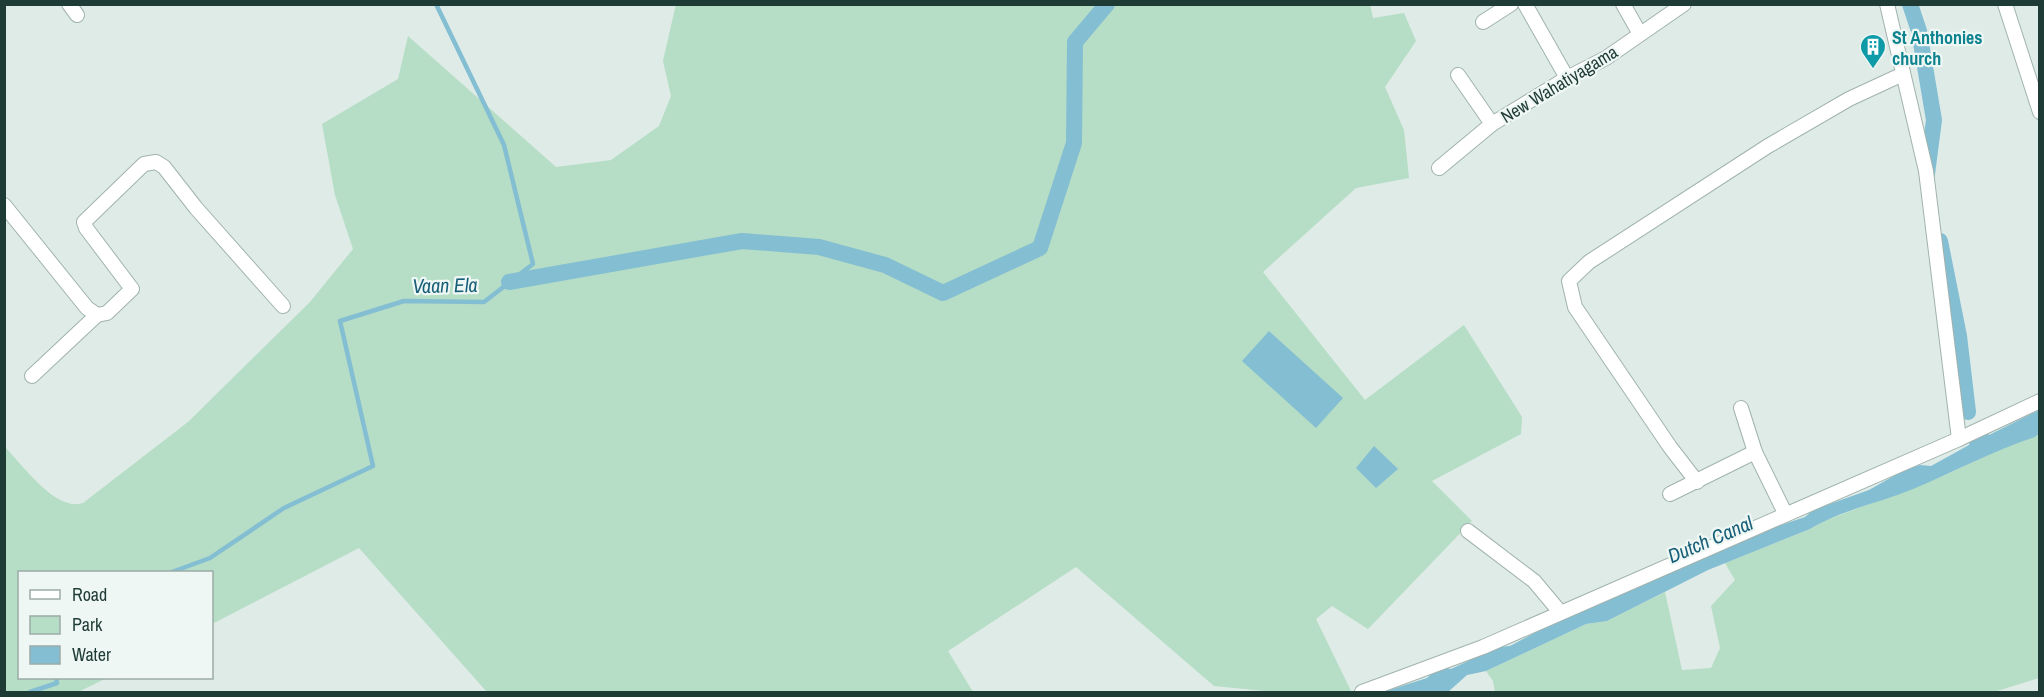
<svg xmlns="http://www.w3.org/2000/svg" width="2044" height="697" font-family="'Archivo Narrow',sans-serif">
	<style>
		.green { fill: #b6ddc5 }
		.water { fill: #83bed3 }
		.lines { fill: none; stroke-linecap: round; stroke-linejoin: round }
		.stream { stroke: #83bed3; stroke-width: 4.5 }
		.canal { stroke: #83bed3; stroke-width: 16 }
		.street-casing { stroke: #a1b3ae; stroke-width: 16 }
		.street { stroke: #fff; stroke-width: 14 }
		.labels { text-anchor: middle; dominant-baseline: central; stroke-width: 4.5; stroke-linejoin: round; paint-order: stroke }
		.culture-label { font-size: 18px; font-weight: bold; fill: #0d838f; stroke: #eff7f4; text-anchor: start }
		.street-label { font-size: 18px; fill: #1f3b36; stroke: #eff7f4 }
		.water-label { font-size: 20px; font-style: italic; fill: #175f79; stroke: #eff7f4 }
	</style>
	<rect width="100%" height="100%" fill="#deebe7"/>
	<g class="green">
		<path d="M676,4H1370L1373,18L1404,13L1416,41L1385,87L1404,130L1409,178L1356,188L1263,272L1365,400L1464,325L1522,417L1521,434L1432,481L1472,521L1368,629L1332,606L1316,619L1351,691L1274,692L1214,686L1076,567L948,651L973,692H487L359,548L212,624V572H20V678H107L78,692H5L4,446C23,465 55,512 83,503L188,422L310,302L353,249L335,195L322,124L398,79L408,36L556,167L611,160L659,126L671,96L663,61Z"/>
		<polygon points="2039,435 2039,678 1994,692 1495,692 1493,681 1486,671 1586,624 1607,621 1665,592 1682,670 1711,668 1720,648 1711,606 1735,580 1725,563 1810,529 1824,521 1943,476 2007,446"/>
	</g>
	<g class="water">
		<polygon points="1269,331 1343,398 1316,428 1242,361"/>
		<path d="M2039,410V434L2035,437C1993,451 1954,472 1913,489C1879,503 1841,510 1810,529L1708,570L1607,621L1586,624L1486,671L1467,675L1448,692H1383L1427,678L1439,666L1451,669L1498,647L1510,646L1549,625L1763,531L1805,517L1813,510L1869,490L1906,469L1920,465L1931,466L1969,445L1972,431L1985,427L1989,435Z"/>
		<polygon points="1374,446 1398,469 1376,488 1356,468"/>
	</g>
	<g class="lines">
		<g class="stream">
			<polyline points="172,572 210,558 284,508 373,466 340,321 404,301 484,302 533,264 504,145 436,4"/>
			<polyline points="30,692 57,683 56,678"/>
		</g>
		<g class="canal">
			<polyline points="1910,4 1919,31 1934,120 1927,174"/>
			<polyline points="1940,241 1959,336 1968,412"/>
			<polyline points="509,282 742,241 819,247 885,265 943,293 1040,248 1074,143 1075,42 1107,4"/>
		</g>
		<defs>
			<g id="street">
				<polyline points="69,4 77,15"/>
				<polyline points="1525,4 1567,78"/>
				<polyline points="1623,4 1640,34"/>
				<polyline points="1887,4 1926,171 1959,439"/>
				<polyline points="2005,4 2040,112"/>
				<polyline points="1483,22 1511,4"/>
				<polyline points="1458,75 1492,124"/>
				<polyline points="1439,168 1492,124 1567,78 1606,58 1684,4"/>
				<polyline points="4,205 87,308 97,315 107,313 132,289 86,228 84,222 144,164 156,162 164,167 196,208 283,306"/>
				<polyline points="32,376 97,315"/>
				<polyline points="1741,408 1755,452 1785,513"/>
				<polyline points="1697,482 1670,447 1575,307 1569,281 1589,262 1768,146 1849,99 1903,74"/>
				<polyline points="1670,494 1755,452"/>
				<polyline points="1468,531 1534,581 1560,612"/>
				<polyline points="1362,692 1483,647 1959,439 2040,401"/>
			</g>
		</defs>
		<use href="#street" class="street-casing"/>
		<use href="#street" class="street"/>
	</g>
	<defs>
		<symbol id="building-pin" viewBox="-11 -11 22 30"><path d="M0 17L-7.5 6A9.5 9.5 0 1 1 7.5 6Z" fill="#0f9aa8" stroke="#eff7f4"/><path d="M-4-6H4V6H1V3H-1V6H-4ZM-2.5-4.3h1.7v1.8h-1.7ZM.8-4.3h1.7v1.8H.8ZM-2.5-1h1.7V.8h-1.7ZM.8-1h1.7V.8H.8Z" fill="#fff"/></symbol>
	</defs>
	<g fill-rule="evenodd">
		<use href="#building-pin" x="1858" y="32" width="30" height="40"/>
	</g>
	<g class="labels">
		<g class="culture-label">
			<text x="1892" y="37">St Anthonies<tspan x="1892" dy="21">church</tspan></text>
		</g>
		<g class="street-label">
			<text transform="translate(1559 84) rotate(-31)">New Wahatiyagama</text>
		</g>
		<g class="water-label">
			<text transform="translate(445 285) rotate(-1)">Vaan Ela</text>
			<text transform="translate(1710 539) rotate(-23)">Dutch Canal</text>
		</g>
	</g>
	<rect width="2044" height="697" fill="none" stroke="#1f3b36" stroke-width="12"/>
	<rect x="18" y="571" width="195" height="108" fill="#eff7f4" stroke="#9caca8" stroke-width="1.5"/>
	<rect x="30" y="590" width="30" height="9" fill="#ffffff" stroke="#9caca8" stroke-width="1.5"/>
	<text x="72" y="601" font-size="18" fill="#1f3b36">Road</text>
	<rect x="30" y="616" width="30" height="18" fill="#b6ddc5" stroke="#9caca8" stroke-width="1.5"/>
	<text x="72" y="631" font-size="18" fill="#1f3b36">Park</text>
	<rect x="30" y="646" width="30" height="18" fill="#83bed3" stroke="#9caca8" stroke-width="1.5"/>
	<text x="72" y="661" font-size="18" fill="#1f3b36">Water</text>
</svg>
